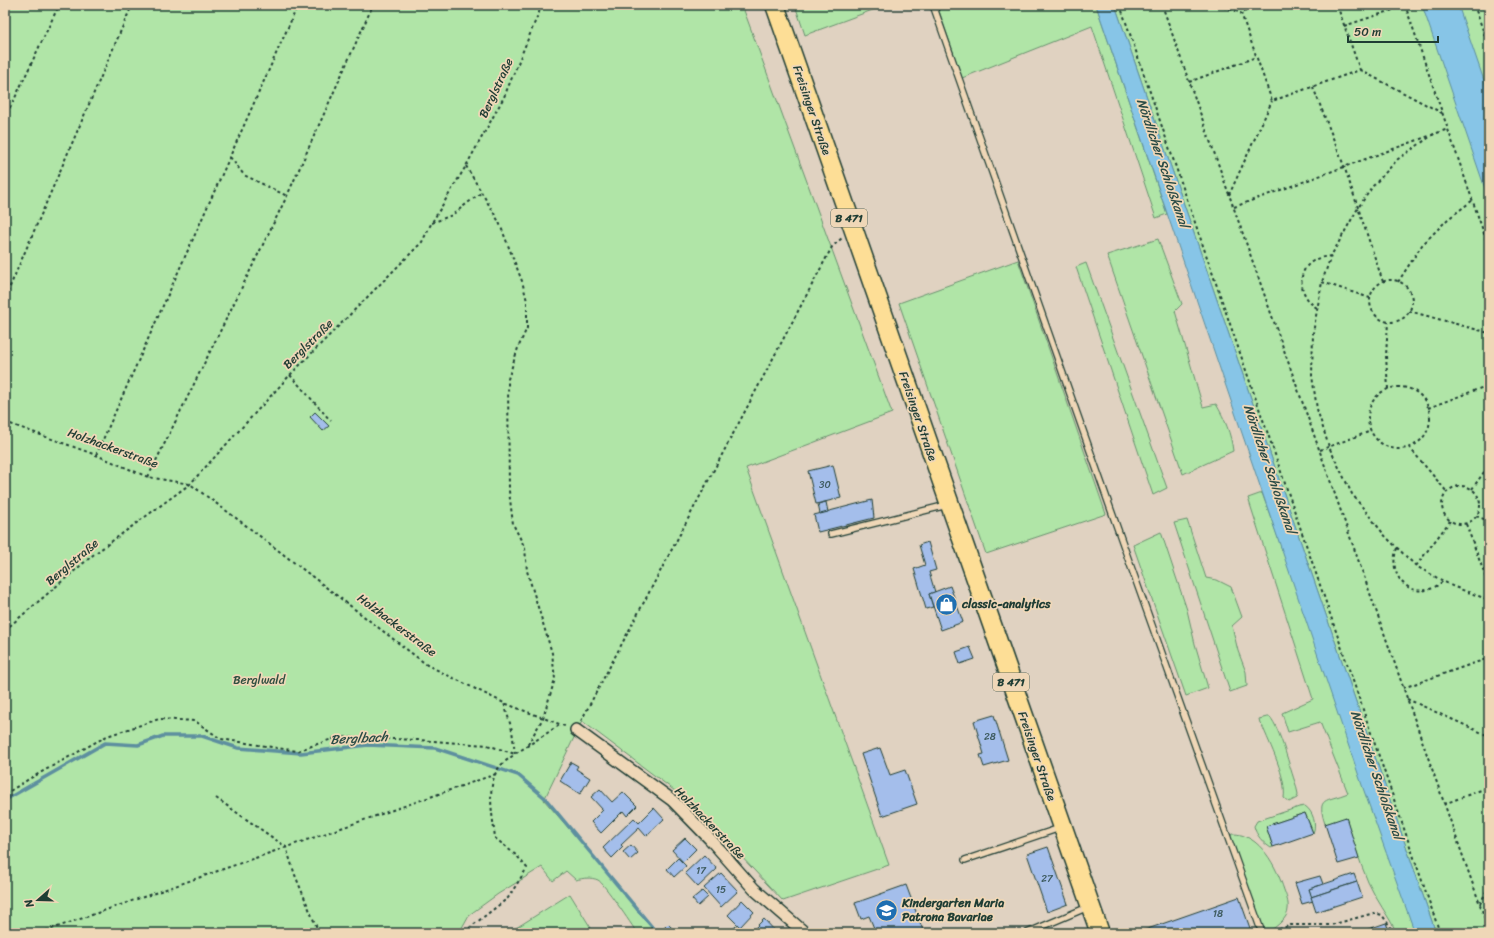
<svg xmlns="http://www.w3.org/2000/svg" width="1494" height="938" font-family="Sriracha,sans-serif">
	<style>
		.green { fill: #b0e5a7; stroke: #68916e }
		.water { fill: #87c5e7; stroke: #5d8f9f }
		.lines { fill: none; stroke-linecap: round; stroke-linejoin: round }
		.stream { stroke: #5d8f9f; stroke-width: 3.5 }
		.building { fill: #a4beeb; stroke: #1f3d34 }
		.lane-casing { stroke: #1f3d34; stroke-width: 8 }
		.street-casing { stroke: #1f3d34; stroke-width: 14 }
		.primary-casing { stroke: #1f3d34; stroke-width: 21 }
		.path { stroke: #1f3d34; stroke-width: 2; stroke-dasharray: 3 3; stroke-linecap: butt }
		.lane { stroke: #efd7b7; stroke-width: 5.5 }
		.street { stroke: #efd7b7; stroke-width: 11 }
		.primary { stroke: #fdde96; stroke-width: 18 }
		.labels { text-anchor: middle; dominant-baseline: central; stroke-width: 3.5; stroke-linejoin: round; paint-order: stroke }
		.number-label { font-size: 10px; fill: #405d62 }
		.shield { fill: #efd7b7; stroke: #5d6b5b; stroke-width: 1 }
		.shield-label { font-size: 11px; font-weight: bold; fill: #1f3d34 }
		.street-label { font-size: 12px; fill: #1f3d34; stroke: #efd7b7 }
		.poi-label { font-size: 12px; font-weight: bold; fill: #1f3d34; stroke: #efd7b7; text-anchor: start }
		.park-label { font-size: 12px; fill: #2e4e40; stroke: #efd7b7 }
		.water-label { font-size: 13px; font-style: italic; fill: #294b46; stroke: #efd7b7 }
	</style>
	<rect width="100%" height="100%" fill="#e0d2c1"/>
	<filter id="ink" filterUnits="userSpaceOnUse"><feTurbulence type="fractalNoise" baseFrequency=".025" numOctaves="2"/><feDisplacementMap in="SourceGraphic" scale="8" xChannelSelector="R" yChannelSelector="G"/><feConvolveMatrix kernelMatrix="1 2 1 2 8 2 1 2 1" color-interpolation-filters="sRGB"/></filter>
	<g filter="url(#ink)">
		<g class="green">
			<path d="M5,5H742L892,413L746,468L889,865L783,901L691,803L582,721L544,800L592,855L656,933H637C632,925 603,882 598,880C591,877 583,878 576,880L566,871L553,881L542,867L498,894L469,915L459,933H5Z"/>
			<polygon points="795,5 886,5 805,35"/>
			<polygon points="937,5 1096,5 1167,214 1156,218 1092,26 962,78"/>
			<polygon points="1115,5 1489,5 1489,933 1436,933"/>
			<path d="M1158,239L1182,304L1175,311L1203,407L1216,404C1225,419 1231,434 1233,451L1183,474L1107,255Z"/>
			<polygon points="1018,260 1106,514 986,554 899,303"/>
			<polygon points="1086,263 1167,488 1153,495 1076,267"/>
			<path d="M1262,493L1420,933H1397C1388,915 1376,900 1368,882C1359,861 1353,839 1346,818L1325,824C1316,796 1326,802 1348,793L1320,722L1288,732L1282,713L1313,699L1248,498Z"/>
			<polygon points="1187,520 1206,578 1217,580 1231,587 1242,617 1232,626 1238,651 1246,672 1247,686 1230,692 1174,523"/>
			<polygon points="1161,532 1187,610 1195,644 1208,688 1186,696 1133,545"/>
			<path d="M1267,717H1270C1280,728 1290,769 1296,785L1298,794L1297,798L1289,802L1284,798C1287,778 1270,745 1262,725L1260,723L1259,719Z"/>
			<path d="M1305,806C1313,811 1317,825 1313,833L1305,813L1266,826L1273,847L1271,848C1263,843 1256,835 1254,826L1257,821L1299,807Z"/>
			<path d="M1232,834C1260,833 1277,868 1284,890C1286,895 1289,903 1288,909C1288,919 1276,926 1269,932H1264L1230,837Z"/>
			<polygon points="570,894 594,933 508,933"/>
		</g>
		<g class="water">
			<polygon points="1096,5 1115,5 1436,933 1415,933 1363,788"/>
			<polygon points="1422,5 1458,5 1489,95 1489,200"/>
		</g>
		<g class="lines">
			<polyline class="stream" points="5,800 105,743 138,745 163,736 202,736 238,748 301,753 368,745 435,748 518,775 545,798 657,933"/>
		</g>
		<g class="building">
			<polygon points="315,412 329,426 323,431 310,417"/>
			<polygon points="833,465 841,498 816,504 808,471"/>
			<polygon points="872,500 874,518 818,532 814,515"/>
			<polygon points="826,502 828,512 820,514 818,504"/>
			<polygon points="928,542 936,570 929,572 935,592 929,594 933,607 926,609 914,569 925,565 919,545"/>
			<polygon points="950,586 963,622 941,630 929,594"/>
			<polygon points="970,647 975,659 960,664 956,652"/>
			<polygon points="994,715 1008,760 984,767 980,755 984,754 974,721"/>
			<polygon points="880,748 890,775 905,770 917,804 882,816 861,754"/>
			<polygon points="571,762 578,766 576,769 590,778 580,794 560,781"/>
			<polygon points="600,789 612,802 623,792 637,806 627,816 623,811 601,833 591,822 603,810 591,797"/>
			<polygon points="654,808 664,819 646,836 639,828 621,845 623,847 612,858 603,848 634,818 639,823"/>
			<polygon points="1305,813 1313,833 1273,847 1266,826"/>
			<polygon points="1346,817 1359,858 1338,864 1325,824"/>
			<polygon points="685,838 696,849 683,862 672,850"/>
			<polygon points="631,845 638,853 630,860 623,852"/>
			<polygon points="1048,847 1068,904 1047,912 1027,854"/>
			<polygon points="704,855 717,869 698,887 685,873"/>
			<polygon points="678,858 686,866 674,877 667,869"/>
			<polygon points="721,873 738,891 721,907 704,888"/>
			<polygon points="1354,874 1357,882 1311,897 1309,889"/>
			<polygon points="1320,876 1323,884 1309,889 1313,901 1302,904 1295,883"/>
			<polygon points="1357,882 1362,897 1316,912 1311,897"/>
			<polygon points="906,885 924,933 876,933 869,916 861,919 855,903"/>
			<polygon points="702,891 708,897 698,906 692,899"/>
			<polygon points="1239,897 1251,931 1245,933 1139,932"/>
			<polygon points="742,900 754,912 740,927 728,915"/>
			<polygon points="764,919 777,933 752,933 751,932"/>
			<polygon points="1386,923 1390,933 1357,933"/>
			<polygon points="668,924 674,930 672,933 663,933 661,931"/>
			<polygon points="736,926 743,932 742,933 729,933"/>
		</g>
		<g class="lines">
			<defs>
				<g id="lane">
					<polyline points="933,5 1130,564 1262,933"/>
					<polyline points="831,534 947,505"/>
					<polyline points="965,860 1060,828"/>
					<polyline points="1027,933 1088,907"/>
				</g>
				<polyline id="street" points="576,730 672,800 710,839 754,889 805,933"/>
				<polyline id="primary" points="775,5 1100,933"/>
			</defs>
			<use href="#lane" class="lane-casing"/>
			<use href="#street" class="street-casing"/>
			<use href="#primary" class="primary-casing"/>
			<g class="path">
				<polyline points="1120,5 1440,933"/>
				<polyline points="1162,5 1489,930"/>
				<polyline points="1218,5 1241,13"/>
				<polyline points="1264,5 1241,13 1272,101 1360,70 1337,5"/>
				<polyline points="1405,5 1489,248"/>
				<polyline points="1474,5 1489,47"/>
				<polyline points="5,8 11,5"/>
				<polyline points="1344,26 1405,6"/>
				<polyline points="1360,70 1442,113"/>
				<polyline points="1189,82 1256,57"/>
				<polyline points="1313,87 1344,166 1383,282"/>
				<polyline points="5,119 59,5"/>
				<polyline points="1434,134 1398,159 1373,186 1358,208 1331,256 1322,282 1313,333 1312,376 1317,409 1329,447 1352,494 1386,537 1416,566 1452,586 1489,600"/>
				<polyline points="230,157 244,175 287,196"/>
				<polyline points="466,166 499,222 522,281 527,301 527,328 518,348 508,379 509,491 513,524 525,548 527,571 552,653 555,679 543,718 527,746"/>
				<polyline points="1229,195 1272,101"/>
				<polyline points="1234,207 1448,129"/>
				<polyline points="432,223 452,215 482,192"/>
				<circle cx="1391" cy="301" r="21"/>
				<polyline points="1322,282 1370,298"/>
				<polyline points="1398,282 1422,245 1448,219 1473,200"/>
				<polyline points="5,298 132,5"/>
				<path d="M1317,308C1301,298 1294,273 1313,261C1319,257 1325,257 1331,256"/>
				<polyline points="1409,311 1489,333"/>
				<polyline points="290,375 331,421"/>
				<circle cx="1399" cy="418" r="31"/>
				<polyline points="1388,389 1386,356 1388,322"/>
				<polyline points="1428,408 1489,385"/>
				<polyline points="5,422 96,455 148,477 190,484 244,524 427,665 504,703 567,727"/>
				<polyline points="1409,447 1447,492"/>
				<polyline points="1320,450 1371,431"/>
				<polyline points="96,455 298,5"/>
				<polyline points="148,477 287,196 373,5"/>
				<circle cx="1461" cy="505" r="19"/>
				<polyline points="1472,489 1489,465"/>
				<polyline points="1476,516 1489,521"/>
				<polyline points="1466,524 1489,586"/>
				<path d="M1397,548C1385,580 1417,605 1443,581"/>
				<polyline points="1416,566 1450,521"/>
				<polyline points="5,630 93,555 190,484 290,375 422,242 431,224 466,166 504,97 542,5"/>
				<polyline points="1403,688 1489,658"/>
				<polyline points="1407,699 1489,736"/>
				<polyline points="581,721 832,247 842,238"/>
				<polyline points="5,794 29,779 107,736 159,719 195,721 221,739 297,751 338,737 419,740 487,745 515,754 561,724"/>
				<polyline points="216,798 286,847 295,875 319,933"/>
				<polyline points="1444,804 1489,787"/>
				<polyline points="1480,904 1489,886"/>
				<polyline points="40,933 496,774"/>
				<path d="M466,933L468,929L508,898L527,868L517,856L495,838C493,816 485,785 500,766C504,762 510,758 515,754L512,730L504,703"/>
				<polyline points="1274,933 1280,929 1291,925 1331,925 1374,913 1382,915 1389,925 1393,933"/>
			</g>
			<use href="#lane" class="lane"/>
			<use href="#street" class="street"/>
			<use href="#primary" class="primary"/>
		</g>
	</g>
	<defs>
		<symbol id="shop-disc" viewBox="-11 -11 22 22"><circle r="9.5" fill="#1f6fb2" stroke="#efd7b7"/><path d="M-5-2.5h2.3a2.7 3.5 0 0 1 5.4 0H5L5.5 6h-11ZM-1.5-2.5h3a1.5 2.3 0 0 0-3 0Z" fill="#fff"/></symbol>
		<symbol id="school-disc" viewBox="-11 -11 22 22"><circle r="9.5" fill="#1f6fb2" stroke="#efd7b7"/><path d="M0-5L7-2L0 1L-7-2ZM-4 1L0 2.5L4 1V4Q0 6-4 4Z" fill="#fff"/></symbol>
	</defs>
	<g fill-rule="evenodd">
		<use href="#shop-disc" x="934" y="592" width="25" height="25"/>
		<use href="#school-disc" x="874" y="898" width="25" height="25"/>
	</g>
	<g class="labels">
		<g class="number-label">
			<text x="825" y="485">30</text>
			<text x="990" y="737">28</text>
			<text x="701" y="871">17</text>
			<text x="1047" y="879">27</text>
			<text x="721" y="890">15</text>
			<text x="1218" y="914">18</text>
		</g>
		<g class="shield">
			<rect x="831" y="209" width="36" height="18" rx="3"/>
			<rect x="993" y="673" width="36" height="18" rx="3"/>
		</g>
		<g class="shield-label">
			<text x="849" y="218">B 471</text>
			<text x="1011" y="682">B 471</text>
		</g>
		<g class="street-label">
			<text transform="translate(496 88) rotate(-65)">Berglstraße</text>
			<text transform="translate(812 110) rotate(71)">Freisinger Straße</text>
			<text transform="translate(308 344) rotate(-45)">Berglstraße</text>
			<text transform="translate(918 416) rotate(71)">Freisinger Straße</text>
			<text transform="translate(113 448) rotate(20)">Holzhackerstraße</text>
			<text transform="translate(72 562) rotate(-40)">Berglstraße</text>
			<text transform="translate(397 625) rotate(37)">Holzhackerstraße</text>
			<text transform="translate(1037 756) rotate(71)">Freisinger Straße</text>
			<text transform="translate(710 823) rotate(46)">Holzhackerstraße</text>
		</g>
		<g class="poi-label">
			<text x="962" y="604">classic-analytics</text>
			<text x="902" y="903">Kindergarten Maria<tspan x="902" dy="14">Patrona Bavariae</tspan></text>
		</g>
		<g class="park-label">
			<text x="259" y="680">Berglwald</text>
		</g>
		<g class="water-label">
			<text transform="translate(1163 163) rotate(71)">Nördlicher Schloßkanal</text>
			<text transform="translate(1270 469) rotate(71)">Nördlicher Schloßkanal</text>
			<text transform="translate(359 738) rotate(-3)">Berglbach</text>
			<text transform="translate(1377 775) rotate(71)">Nördlicher Schloßkanal</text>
		</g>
	</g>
	<rect width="1494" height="938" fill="none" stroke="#efd7b7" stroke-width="20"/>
	<rect x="10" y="10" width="1474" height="918" fill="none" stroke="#1f3d34" stroke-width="1.5" filter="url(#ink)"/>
	<g transform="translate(38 900) rotate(250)" stroke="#efd7b7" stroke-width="3" paint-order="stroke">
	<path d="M0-3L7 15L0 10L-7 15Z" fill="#1f3d34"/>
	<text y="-6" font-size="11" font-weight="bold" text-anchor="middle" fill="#1f3d34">N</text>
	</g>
	<path d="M1348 36v6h90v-6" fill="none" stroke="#1f3d34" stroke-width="2"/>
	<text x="1354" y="36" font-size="12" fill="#1f3d34" stroke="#efd7b7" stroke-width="3" paint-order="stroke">50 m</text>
</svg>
